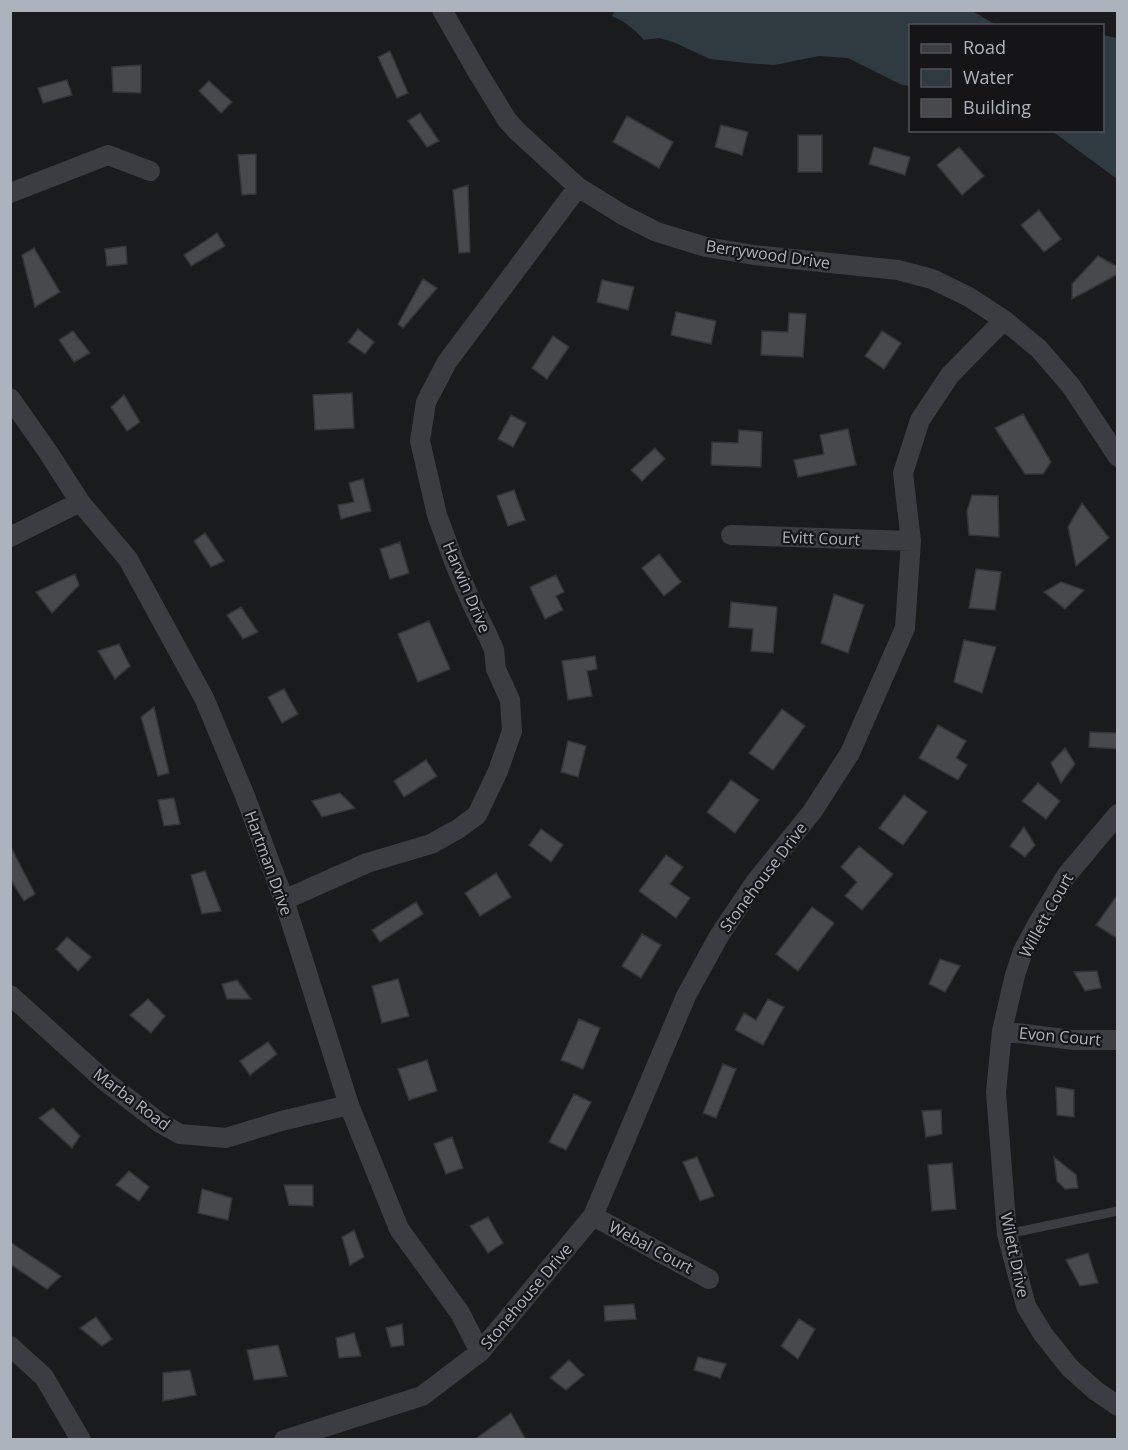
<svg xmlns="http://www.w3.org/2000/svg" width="1128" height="1450" font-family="'Open Sans',sans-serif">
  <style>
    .water { fill: #303b41 }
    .building { fill: #47494d; stroke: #343539; stroke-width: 1.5 }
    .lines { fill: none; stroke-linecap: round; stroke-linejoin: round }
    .service { stroke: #3b3d42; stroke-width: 9 }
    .minor { stroke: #3b3d42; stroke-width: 20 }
    .labels { text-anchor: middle; stroke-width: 4.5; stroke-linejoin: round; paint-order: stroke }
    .street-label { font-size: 16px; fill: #adb3bc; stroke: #151518 }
  </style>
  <rect width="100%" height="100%" fill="#1a1b1d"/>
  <!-- water -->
  <path class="water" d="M615,11L971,10L996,25L910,26V86L902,85L848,58L819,56L774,65L746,63L710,59L673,42L659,38L644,40C634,29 626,22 612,16Z
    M1103,35L1117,38V179L1052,131L1102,130Z"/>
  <!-- building -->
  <path class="building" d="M390,51L408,93L397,98L378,57Z
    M141,65V93L113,92L112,67Z
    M67,80L72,95L43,103L38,88Z
    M209,81L232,102L221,113L199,91Z
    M420,113L439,141L427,147L408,121Z
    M627,116L673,142L659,168L613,142Z
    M721,125L748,132L742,155L715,147Z
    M798,135H822V172H798Z
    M874,147L910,157L905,175L869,164Z
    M959,147L984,176L962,195L937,165Z
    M256,154V194L242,195L238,155Z
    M468,185L470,252L459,253L453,190Z
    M1039,210L1061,239L1044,252L1021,225Z
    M217,233L225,246L191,266L184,255Z
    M126,246L127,264L107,266L105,249Z
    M34,248L60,292L35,307L22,255Z
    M1098,256L1118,267V274L1072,299V284Z
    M423,279L437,288L403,328L398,324Z
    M602,280L634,287L628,310L597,302Z
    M676,312L716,321L711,344L671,335Z
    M789,313L806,314L803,357L761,355L762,331L788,332Z
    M358,329L374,342L365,354L348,342Z
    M73,331L90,353L74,362L59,340Z
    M882,331L901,343L884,369L865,356Z
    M553,336L569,347L547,379L532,368Z
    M352,393L354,428L315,430L313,395Z
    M124,395L140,422L127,431L111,407Z
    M1023,414L1051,462L1043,474H1025L995,428Z
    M511,415L526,423L513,447L498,439Z
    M848,429L856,465L798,477L794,460L824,454L820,435Z
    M739,430L762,432L761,467L711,465L712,442L738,443Z
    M655,448L665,459L642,481L631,470Z
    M363,479L371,511L341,519L338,505L354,502L349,483Z
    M514,490L525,520L508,526L497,496Z
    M972,495L998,496L999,537L969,535L967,511Z
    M1082,503L1109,538L1076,566L1068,527Z
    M205,533L224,561L211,567L194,541Z
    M400,542L409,573L390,579L380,549Z
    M659,554L681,582L664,596L642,568Z
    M976,569L1001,572L995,610L969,608Z
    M75,574L79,585L52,613L36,592Z
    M556,575L564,592L556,596L563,610L545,619L530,587Z
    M1061,582L1084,590L1065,609L1044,592Z
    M834,594L864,605L848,653L821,643Z
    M731,602L777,607L773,653L751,651L753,629L729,627Z
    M241,607L258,632L243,639L227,615Z
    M429,621L450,669L418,682L398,634Z
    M964,640L996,647L982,693L954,682Z
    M119,644L130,666L115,679L98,651Z
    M595,656L597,669L587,671L592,696L568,700L562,661Z
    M284,689L298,714L282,723L268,697Z
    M154,707L169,773L158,776L141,717Z
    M782,709L805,726L773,770L749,753Z
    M938,725L966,741L956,758L967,765L958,780L919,758Z
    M1090,732L1118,733V749L1089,747Z
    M568,741L586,746L578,777L561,772Z
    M1065,748L1075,764L1061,783L1051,763Z
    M426,760L437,776L404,797L394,781Z
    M731,780L759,800L735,833L707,812Z
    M1038,783L1060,801L1046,819L1022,801Z
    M340,793L355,808L322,817L312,801Z
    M904,795L927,812L903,845L879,828Z
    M174,798L180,824L164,826L158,800Z
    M1024,827L1035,845L1025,857L1010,846Z
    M541,829L563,845L551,862L529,845Z
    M10,845L35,894L24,901L10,879Z
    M859,846L893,874L862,910L845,896L857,882L841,867Z
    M666,855L683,867L670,884L690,898L676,918L639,891Z
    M205,871L221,911L202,914L191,875Z
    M496,873L511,897L480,916L465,893Z
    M1118,894V939L1096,925Z
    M416,902L423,914L380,942L372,930Z
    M812,907L834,923L798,971L776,954Z
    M642,934L661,945L641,978L622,966Z
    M67,937L91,957L78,971L56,949Z
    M940,959L960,966L945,992L929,984Z
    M1097,971L1101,988L1085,991L1074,972Z
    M398,979L409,1016L382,1023L372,986Z
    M237,980L251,999H227L222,984Z
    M148,999L165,1016L151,1033L130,1015Z
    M768,999L784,1007L763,1045L735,1030L744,1013L756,1020Z
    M579,1019L600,1028L583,1069L561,1060Z
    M268,1042L277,1054L250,1075L240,1061Z
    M427,1060L437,1091L409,1100L398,1069Z
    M723,1064L736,1069L716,1118L703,1113Z
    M1056,1087L1074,1090V1117L1057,1115Z
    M574,1094L591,1102L566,1150L549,1142Z
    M53,1108L80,1136L72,1148L39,1118Z
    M941,1110L942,1134L926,1137L922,1111Z
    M452,1137L463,1168L446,1174L434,1144Z
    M697,1157L714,1196L700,1201L683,1162Z
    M1054,1157L1076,1175L1078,1188L1065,1189L1057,1181Z
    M952,1163L956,1209L932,1211L928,1165Z
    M129,1171L149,1187L139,1201L116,1185Z
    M284,1185H313V1206L289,1205Z
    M202,1189L232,1198L228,1220L198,1213Z
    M488,1217L503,1243L488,1253L470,1226Z
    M354,1230L364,1257L350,1265L342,1237Z
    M10,1242L61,1276L47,1289L10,1264Z
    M1088,1253L1098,1283L1080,1286L1066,1260Z
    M634,1304L636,1319L605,1321L604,1306Z
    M96,1317L112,1339L102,1346L80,1328Z
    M799,1319L815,1329L798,1359L781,1346Z
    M402,1324L404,1345L391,1347L386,1328Z
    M354,1333L361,1356L339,1358L336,1338Z
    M278,1345L287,1376L254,1380L247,1350Z
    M698,1357L726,1364L720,1378L694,1370Z
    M569,1360L584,1375L566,1390L550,1378Z
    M190,1370L196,1395L163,1401V1373Z
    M511,1413L526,1440H474Z"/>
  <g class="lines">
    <!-- service -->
    <path class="service" d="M1007,1234L1118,1211"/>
    <!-- minor -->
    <path class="minor" d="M442,10L477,71L507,120L518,132L578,187L623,215L657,232L706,247L754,255L898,270L932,279L969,297L1004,320L1039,349L1071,386L1118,457
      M10,193L108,155L150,171
      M10,398L48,452L80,502L128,559L204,698L245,796L284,900L349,1105L399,1229L460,1313L480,1352
      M731,535L911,541
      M10,537L80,502
      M1118,814L1066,876L1038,923L1023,951L1015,975L1002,1031L996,1092L1007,1234L1026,1306L1043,1334L1070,1368L1096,1391L1118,1406
      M284,900L367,863L431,844L458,829L477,815L498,771L512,731L510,700L496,669L494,650L487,634L473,606L455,564L437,515L420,441L426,402L447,362L578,187
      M10,995L105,1081L160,1123L180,1134L226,1138L281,1121L349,1105
      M1002,1031L1073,1040H1118
      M593,1216L709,1279
      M10,1346L44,1377L81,1440
      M284,1440L422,1396L480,1352L593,1216L686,996L719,936L756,881L812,812L850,753L905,628L911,541L903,473L920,420L950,375L1004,320"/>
  </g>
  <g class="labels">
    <!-- street labels -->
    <g class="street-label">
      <text transform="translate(768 254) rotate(8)" y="6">Berrywood Drive</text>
      <text transform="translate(821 538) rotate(2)" y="6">Evitt Court</text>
      <text transform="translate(467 587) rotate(67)" y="6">Harwin Drive</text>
      <text transform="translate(269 863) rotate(70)" y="6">Hartman Drive</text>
      <text transform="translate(763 877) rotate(-53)" y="6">Stonehouse Drive</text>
      <text transform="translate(1046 915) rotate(-61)" y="6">Willett Court</text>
      <text transform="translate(1060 1036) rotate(5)" y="6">Evon Court</text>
      <text transform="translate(132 1099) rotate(37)" y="6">Marba Road</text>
      <text transform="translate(651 1247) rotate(28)" y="6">Webal Court</text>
      <text transform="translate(1015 1255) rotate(78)" y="6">Wilett Drive</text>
      <text transform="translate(526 1296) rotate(-50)" y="6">Stonehouse Drive</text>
    </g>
  </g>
  <!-- border -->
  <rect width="1128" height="1450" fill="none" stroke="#adb3bc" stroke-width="24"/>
  <!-- legend -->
  <rect x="909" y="24" width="195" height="108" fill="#151518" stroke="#52545a" stroke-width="1.5"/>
  <rect x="921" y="44" width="30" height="9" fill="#3b3d42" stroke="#52545a" stroke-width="1.5"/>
  <text x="963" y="54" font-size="18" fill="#adb3bc">Road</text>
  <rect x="921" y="69" width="30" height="18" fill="#303b41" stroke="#52545a" stroke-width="1.5"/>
  <text x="963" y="84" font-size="18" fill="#adb3bc">Water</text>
  <rect x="921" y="99" width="30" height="18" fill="#47494d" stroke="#52545a" stroke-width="1.5"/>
  <text x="963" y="114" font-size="18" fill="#adb3bc">Building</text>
</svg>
